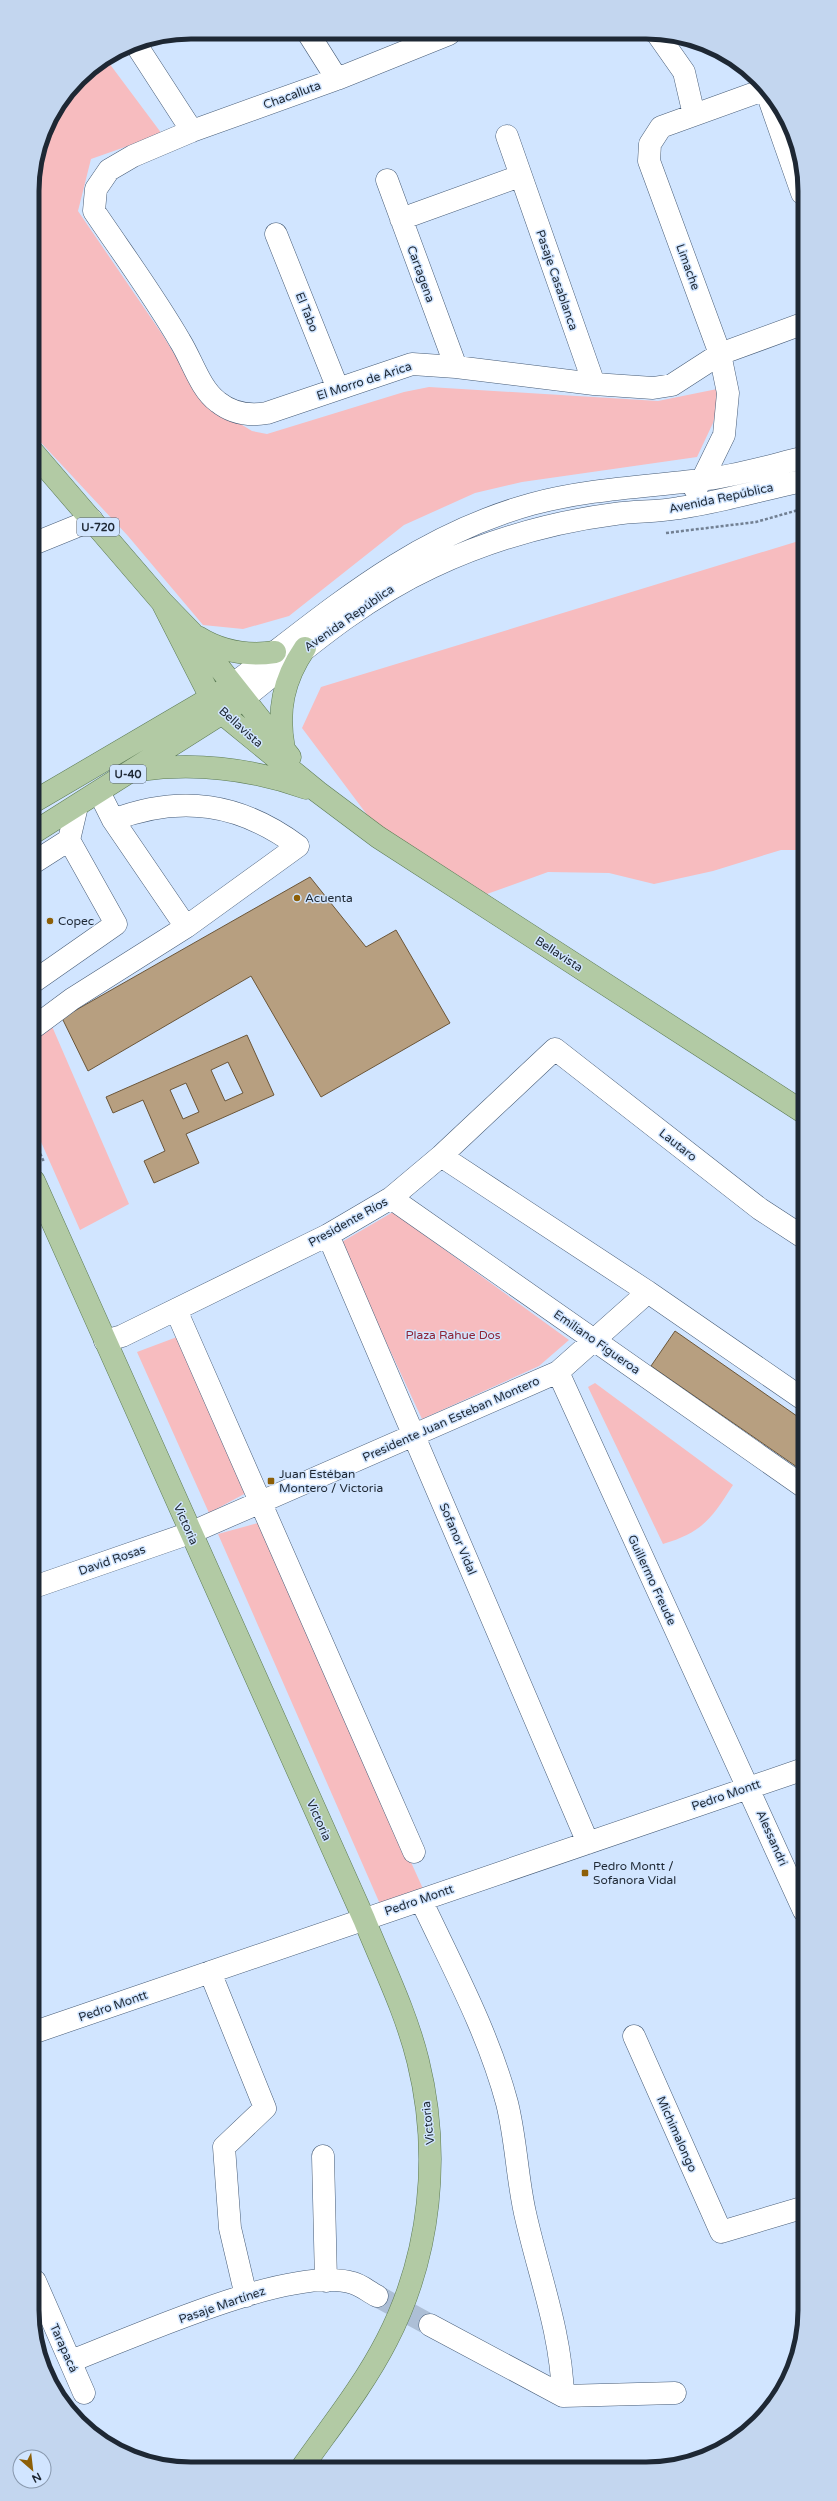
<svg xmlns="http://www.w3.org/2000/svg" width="837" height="2501" font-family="'Varela Round',sans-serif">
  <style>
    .green { fill: #f7bcbf }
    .building { fill: #b79f80; stroke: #6b5639; fill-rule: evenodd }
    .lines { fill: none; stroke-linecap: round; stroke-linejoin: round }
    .minor-tunnel { stroke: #adbfd6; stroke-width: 22; stroke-dasharray: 22 11; stroke-linecap: butt }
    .minor-casing { stroke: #475c77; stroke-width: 23 }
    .major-casing { stroke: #5c7b55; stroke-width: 23 }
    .path { stroke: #728093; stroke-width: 2.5; stroke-dasharray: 3 2; stroke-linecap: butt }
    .minor { stroke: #fff; stroke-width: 22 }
    .major { stroke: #b2caa4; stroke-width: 22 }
    .poi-dot { fill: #8d5f07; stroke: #d1e5ff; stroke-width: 1.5 }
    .labels { text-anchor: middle; stroke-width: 3; stroke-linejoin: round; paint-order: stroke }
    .shield { fill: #d1e5ff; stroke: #546171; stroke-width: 1 }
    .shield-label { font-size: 11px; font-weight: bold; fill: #1e2834 }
    .street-label { font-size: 12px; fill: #1e2834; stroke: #d1e5ff }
    .poi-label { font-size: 12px; fill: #1e2834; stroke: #d1e5ff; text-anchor: start }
    .park-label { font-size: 12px; fill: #8e2538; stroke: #d1e5ff }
    .rim { fill: none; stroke: #1e2834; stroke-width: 5 }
  </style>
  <rect width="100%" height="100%" fill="#d1e5ff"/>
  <!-- green -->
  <path class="green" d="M106,59L162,134L91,159L78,211L162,334L203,401L252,431L267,434L404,392L429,387L658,401L722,388L713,423L697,457L522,482L475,493L404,525L289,616L243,629L203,625L128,536L33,434L32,180L48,121L70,92L76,93L86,72Z
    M802,540L803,850H781L713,871L654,884L609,873L548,872L487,894L371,820L302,728L321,687Z
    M51,1024L129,1204L80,1230L34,1126L33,1039Z
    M393,1212L569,1340L539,1366L422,1419L340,1243Z
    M177,1337L246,1493L209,1513L137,1352Z
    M595,1383L733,1485C711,1519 703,1532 663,1544L588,1387Z
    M258,1523L424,1891L380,1904L218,1534Z"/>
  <!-- building -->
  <path class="building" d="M310,877L366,947L396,930L450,1023L321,1097L251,976L88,1071L62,1018Z
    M247,1035L274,1095L186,1134L199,1163L154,1183L144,1161L165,1151L143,1100L113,1113L106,1097ZM228,1062L243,1093L225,1101L211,1070ZM186,1083L199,1112L183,1119L170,1090Z
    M675,1331L804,1421V1457L797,1467L651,1366Z"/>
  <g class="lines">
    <!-- minor-tunnel -->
    <path class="minor-tunnel" d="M377,2296L430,2325"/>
    <!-- minor casing -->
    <g class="minor-casing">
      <path id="minor" d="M308,33L337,79
        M449,34L337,79L192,131L133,156L109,170L96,189L94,211C123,254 154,296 180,341C192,360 200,389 218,402C233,414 250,416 267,413L412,364L456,367L594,384L653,388L672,385L720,354L802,324
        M658,35L684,72L694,115
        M135,43L192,131
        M766,90L802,193
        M507,136L594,384
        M387,180L456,367
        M401,219L520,176
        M276,234L338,389
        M695,489L702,480L724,435L728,393L720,354L649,161L650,144L661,127L766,89
        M33,544L92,520
        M232,685C330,611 410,538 532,504C588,489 644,487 701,480C735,476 769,466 802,458
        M243,699C304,650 361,600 432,567C490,540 552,522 615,514C636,511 658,512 679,508C720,502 761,490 802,481
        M99,792L113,820L186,927
        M33,863L69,840L77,806
        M33,982L116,924L69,840
        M33,1028L72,999L186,927L298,846C240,803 181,794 113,820
        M441,1156L648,1292L803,1399
        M391,1198L804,1487
        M328,1235L588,1843
        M176,1310L414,1852
        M105,1341L122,1336L328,1235L391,1198L441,1156L555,1049L760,1209L803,1237
        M558,1372L804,1911
        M34,1587L190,1533L558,1372L648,1292
        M421,1900C452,1966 488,2032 507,2103C516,2139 517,2177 525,2213C539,2276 561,2331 563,2396
        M210,1972L265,2108L224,2147L230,2228L246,2296
        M35,2032L804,1769
        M634,2036L721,2232L805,2207
        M323,2156L326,2281
        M35,2281L84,2393
        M430,2325L563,2396L675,2393
        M71,2361C132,2338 292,2264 353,2283C361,2285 369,2292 377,2296"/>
    </g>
    <!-- major casing -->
    <g class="major-casing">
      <path id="major" d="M33,452L162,602L192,633L290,757
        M162,602L211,698L224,715L318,792L378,837L803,1112
        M198,637C222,652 247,656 275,652
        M284,749C277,711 283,680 305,648
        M139,770C196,762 252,769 306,788
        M33,802L224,690
        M33,833L235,705
        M34,1181L364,1919C383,1966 406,2012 418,2061C441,2154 431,2255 387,2340C364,2385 332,2425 303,2466"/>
    </g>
    <!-- path -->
    <path class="path" d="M666,533L756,522L802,509
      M34,1140L44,1162"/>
    <!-- minor -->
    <use href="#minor" class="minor"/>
    <!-- major -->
    <use href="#major" class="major"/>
  </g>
  <!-- markers -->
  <g class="poi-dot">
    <circle cx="297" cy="898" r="4"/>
    <circle cx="50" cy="921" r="4"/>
    <rect x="267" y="1477" width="8" height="8" rx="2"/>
    <rect x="581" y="1869" width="8" height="8" rx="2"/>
  </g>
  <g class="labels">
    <!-- shield labels -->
    <g class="shield">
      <rect x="77" y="518" width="42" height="18" rx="3"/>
      <rect x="110" y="765" width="36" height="18" rx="3"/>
    </g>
    <g class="shield-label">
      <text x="98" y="531">U-720</text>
      <text x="128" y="778">U-40</text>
    </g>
    <!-- street labels -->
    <g class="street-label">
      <text transform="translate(292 95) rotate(-20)" y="4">Chacalluta</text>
      <text transform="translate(688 267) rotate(70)" y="4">Limache</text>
      <text transform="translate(421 274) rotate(70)" y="4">Cartagena</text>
      <text transform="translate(557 280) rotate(71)" y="4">Pasaje Casablanca</text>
      <text transform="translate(307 312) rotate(68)" y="4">El Tabo</text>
      <text transform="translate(364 381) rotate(-18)" y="4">El Morro de Arica</text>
      <text transform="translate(721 498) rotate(-12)" y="4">Avenida República</text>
      <text transform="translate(349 618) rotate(-35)" y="4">Avenida República</text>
      <text transform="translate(241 727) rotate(42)" y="4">Bellavista</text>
      <text transform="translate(559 954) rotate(33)" y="4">Bellavista</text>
      <text transform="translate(678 1145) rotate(38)" y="4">Lautaro</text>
      <text transform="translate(348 1222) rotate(-29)" y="4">Presidente Ríos</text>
      <text transform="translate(597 1342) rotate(35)" y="4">Emiliano Figueroa</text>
      <text transform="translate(451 1419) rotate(-24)" y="4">Presidente Juan Esteban Montero</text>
      <text transform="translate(186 1524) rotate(66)" y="4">Victoria</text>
      <text transform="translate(458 1539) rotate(67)" y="4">Sofanor Vidal</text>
      <text transform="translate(112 1560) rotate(-19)" y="4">David Rosas</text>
      <text transform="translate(652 1580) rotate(65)" y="4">Guillermo Freude</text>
      <text transform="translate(726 1795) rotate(-19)" y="4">Pedro Montt</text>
      <text transform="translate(319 1820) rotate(66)" y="4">Victoria</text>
      <text transform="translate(772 1838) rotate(66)" y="4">Alessandri</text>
      <text transform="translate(419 1900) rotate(-19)" y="4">Pedro Montt</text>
      <text transform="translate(113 2006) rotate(-19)" y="4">Pedro Montt</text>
      <text transform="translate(428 2123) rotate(-96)" y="4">Victoria</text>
      <text transform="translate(677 2134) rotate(66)" y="4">Michimalongo</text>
      <text transform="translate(222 2305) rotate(-19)" y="4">Pasaje Martínez</text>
      <text transform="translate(64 2348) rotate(66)" y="4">Tarapacá</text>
    </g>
    <!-- poi labels -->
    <g class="poi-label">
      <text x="305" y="902">Acuenta</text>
      <text x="58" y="925">Copec</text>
      <text x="279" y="1478">Juan Estéban<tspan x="279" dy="14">Montero / Victoria</tspan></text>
      <text x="593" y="1870">Pedro Montt /<tspan x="593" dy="14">Sofanora Vidal</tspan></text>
    </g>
    <!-- park labels -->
    <g class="park-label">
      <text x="453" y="1339">Plaza Rahue Dos</text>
    </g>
  </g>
  <!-- crop -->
  <path d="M0 0H837V2501H0ZM191 39H646A152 152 0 0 1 798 191V2310A152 152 0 0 1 646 2462H191A152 152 0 0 1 39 2310V191A152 152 0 0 1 191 39Z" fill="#c3d6ef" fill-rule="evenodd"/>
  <path class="rim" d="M191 39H646A152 152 0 0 1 798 191V2310A152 152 0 0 1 646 2462H191A152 152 0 0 1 39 2310V191A152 152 0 0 1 191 39Z"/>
  <!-- north arrow -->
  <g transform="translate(32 2469) rotate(152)"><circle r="19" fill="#d1e5ff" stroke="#8999ae"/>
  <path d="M0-3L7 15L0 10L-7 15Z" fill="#8d5f07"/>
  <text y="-6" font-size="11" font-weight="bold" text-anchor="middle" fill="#1e2834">N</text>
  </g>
</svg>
